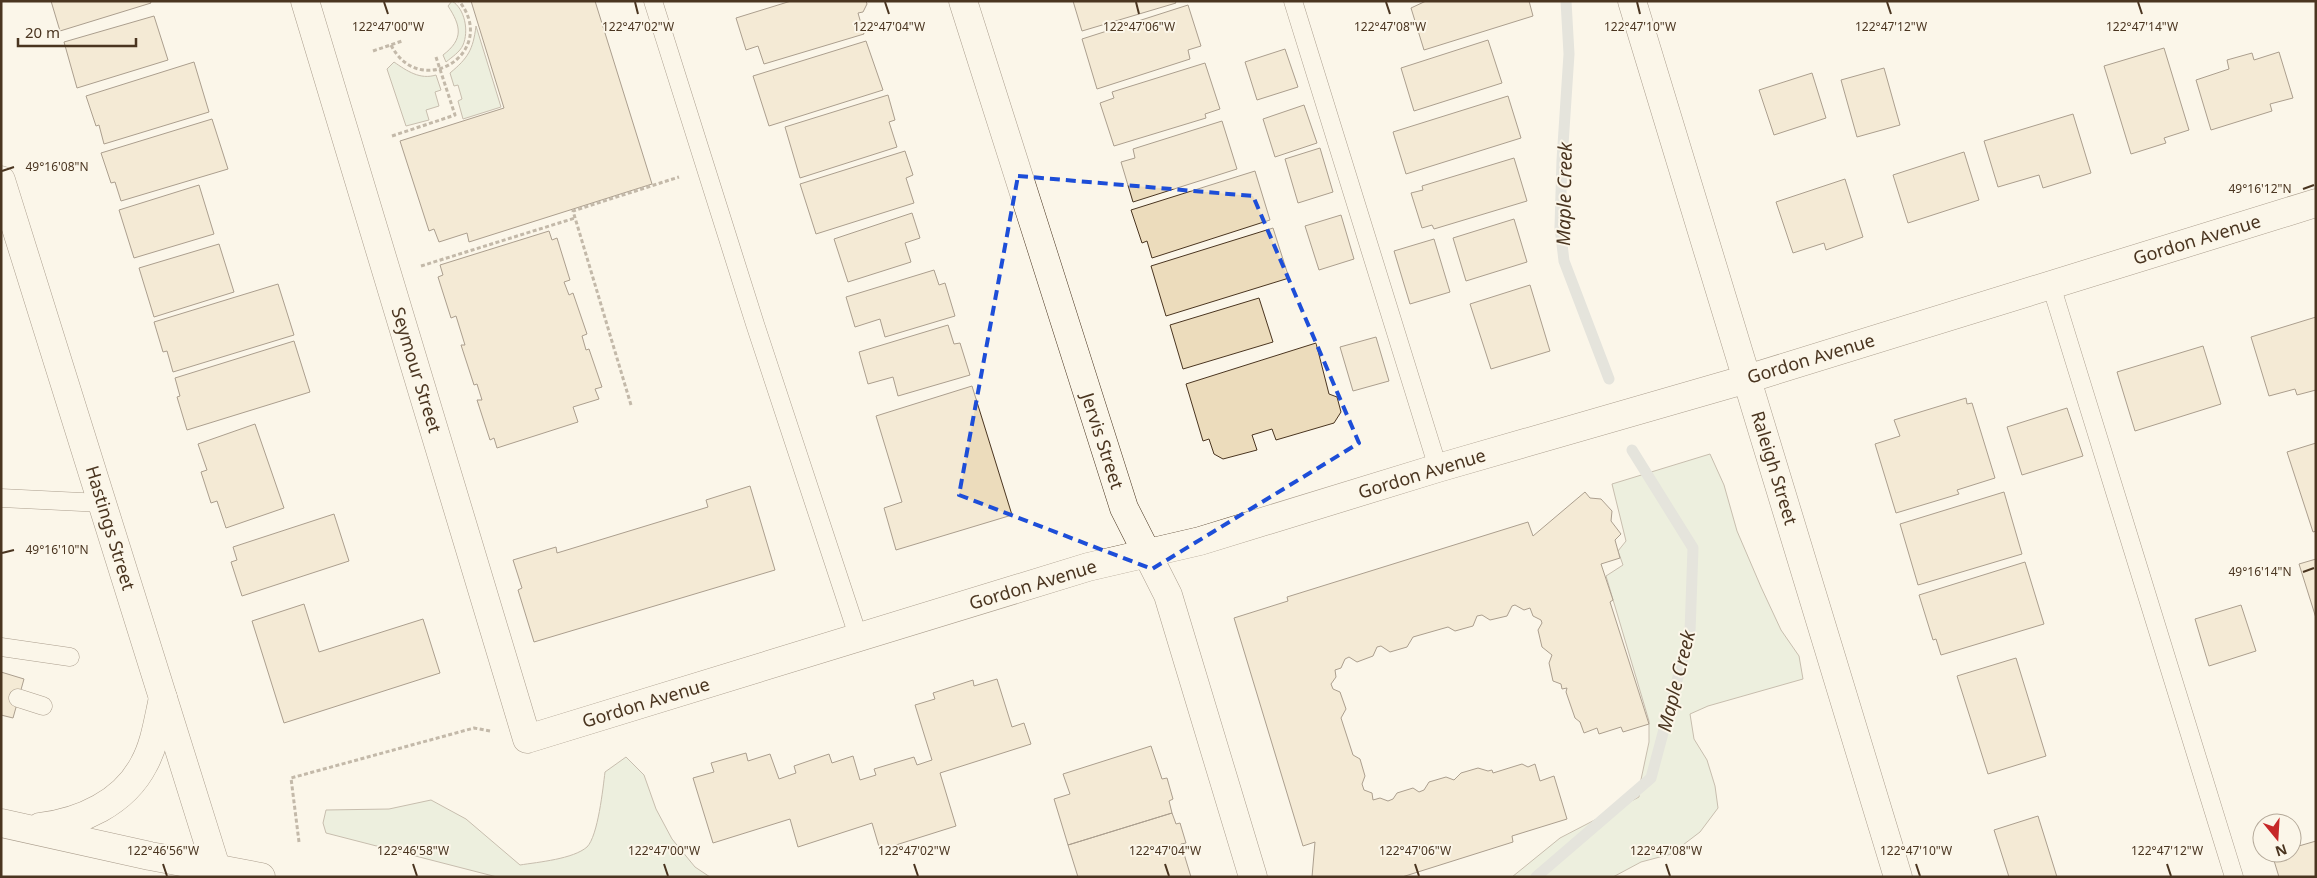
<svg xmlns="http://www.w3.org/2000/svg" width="2317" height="878" font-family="'Noto Sans',sans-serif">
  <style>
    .green { fill: #dce7d0; stroke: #887966 }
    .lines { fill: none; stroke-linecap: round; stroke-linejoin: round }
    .stream { stroke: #c9cecd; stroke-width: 11 }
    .building { fill: #ecdcbc; stroke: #4a3520 }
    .service-casing { stroke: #4a3520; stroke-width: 19 }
    .minor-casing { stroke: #4a3520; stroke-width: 29 }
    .tertiary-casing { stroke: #4a3520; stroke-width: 29 }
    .primary-casing { stroke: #4a3520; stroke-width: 29 }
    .path { stroke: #7f6f5c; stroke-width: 3; stroke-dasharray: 4 2.5; stroke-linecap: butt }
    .service { stroke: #fbf6e9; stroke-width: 18 }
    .minor { stroke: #fbf6e9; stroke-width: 28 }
    .tertiary { stroke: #fbf6e9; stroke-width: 28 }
    .primary { stroke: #fbf6e9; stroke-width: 28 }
    .marked { fill: none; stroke: #1d4ed8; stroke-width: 4; stroke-dasharray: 10 6; stroke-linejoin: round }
    .ticks { fill: none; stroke: #4a3520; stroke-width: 2 }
    .labels { text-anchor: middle; stroke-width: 4; stroke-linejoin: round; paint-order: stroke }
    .street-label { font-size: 18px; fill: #4a3520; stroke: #fbf6e9 }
    .water-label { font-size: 19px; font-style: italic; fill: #4a3520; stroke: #fbf6e9 }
    .ticks-label { font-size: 12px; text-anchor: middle; fill: #4a3520; stroke: #fbf6e9; stroke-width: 4; stroke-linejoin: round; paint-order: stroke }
  </style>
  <rect width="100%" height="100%" fill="#fbf6e9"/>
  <!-- green -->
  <path class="green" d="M452,1C465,9 469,31 463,45C460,52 452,57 446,62L443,55C464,39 461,26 448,6Z
    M476,26L501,107L463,119L458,101L462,99L458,85L454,86L450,73C468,58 473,50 476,26Z
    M394,62C407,71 420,80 436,75L441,90L435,92L439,106L426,110L429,120L406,126L387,69Z
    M1710,454L1724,485L1737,531L1761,587L1781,630L1799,656L1803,679L1708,706L1690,714L1694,739L1707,760L1715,786L1718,808L1700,832L1671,854L1641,862L1613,877H1512L1560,838L1639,797V789L1649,742V721L1606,576L1623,565L1618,551L1626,541L1612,484Z
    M626,757L644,775L656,809L672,839L695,867L710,877H497L326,833L323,823L326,810L389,809L431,800L466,819L520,865C539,862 573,859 587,847C598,836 603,788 605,772Z"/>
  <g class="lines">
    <!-- stream -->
    <path class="stream" d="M1566,1L1569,54L1562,160L1560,227L1564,261L1609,379
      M1536,877L1651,778L1690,632L1693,548L1632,450"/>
  </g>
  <!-- building -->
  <path class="building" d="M51,1H150L151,3L60,31Z
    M471,1H595L652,184L469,242L467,233L439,242L434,229L429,231L400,141L504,108Z
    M791,1H866L867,4L863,12L858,13L864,34L764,64L758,46L746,50L736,18Z
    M1073,1H1175L1176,3L1082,31Z
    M1426,1H1529L1533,16L1424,50L1411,8Z
    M1188,5L1201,46L1188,50L1190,59L1097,89L1082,39Z
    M154,16L168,60L77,88L64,42Z
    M1488,40L1502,83L1414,111L1401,68Z
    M866,41L883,90L769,126L753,76Z
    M2164,48L2189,130L2164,138L2166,143L2131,154L2104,66Z
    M1285,49L1298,87L1257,100L1245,62Z
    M2279,52L2293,98L2270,104L2272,111L2211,130L2196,80L2229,69L2227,60L2252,53L2254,60Z
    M194,62L209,112L104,144L99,125L96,126L86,96Z
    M1205,63L1220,109L1205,114L1206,118L1114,146L1100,103L1114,98L1112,92Z
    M1884,68L1900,125L1857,137L1841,80Z
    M1812,73L1826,118L1774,135L1759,90Z
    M888,95L895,120L889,122L897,147L800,178L785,127Z
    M1508,96L1521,138L1406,174L1393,132Z
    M1304,105L1317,143L1275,157L1263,119Z
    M2073,114L2091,173L2043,188L2039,175L1998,187L1984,141Z
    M212,119L228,169L121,201L115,182L111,183L101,153Z
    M1222,121L1237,169L1133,202L1121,162L1135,158L1133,149Z
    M1320,148L1333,192L1298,203L1285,159Z
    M905,151L913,175L906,178L914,203L816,234L800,184Z
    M1964,152L1979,200L1908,223L1893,175Z
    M1514,158L1527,201L1434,229L1432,225L1422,228L1411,193L1423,190L1422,186Z
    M1255,171L1270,220L1152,258L1147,241L1142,243L1131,210Z
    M1845,179L1863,237L1826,250L1824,243L1793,253L1776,202Z
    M199,185L214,234L134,258L119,210Z
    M912,213L920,238L905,243L911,262L848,282L834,239Z
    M1341,215L1354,259L1319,270L1305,226Z
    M1514,219L1527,262L1466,281L1453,238Z
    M1273,228L1289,278L1166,316L1151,266Z
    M549,231L552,240L557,238L570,280L564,282L569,295L573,293L587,334L582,336L586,350L589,349L602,387L595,389L599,399L573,407L578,422L497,448L494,438L490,440L477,400H482L477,384L474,385L461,345H465L456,316L451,318L438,277L443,275L440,265Z
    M1434,239L1450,292L1410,304L1394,251Z
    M219,244L234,292L154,317L139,268Z
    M934,270L939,285L945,283L955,316L885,337L880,319L855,327L846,297Z
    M278,284L294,335L173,372L167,351L163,352L154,322Z
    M1530,285L1550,351L1491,369L1470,304Z
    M1259,298L1273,342L1183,369L1170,325Z
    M2316,317V390L2297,395L2295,389L2269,396L2251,337Z
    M948,325L954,344L960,343L970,375L898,396L893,377L868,384L859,352Z
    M1376,337L1389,381L1353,391L1340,347Z
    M294,341L310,392L187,430L177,397L180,396L175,378Z
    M1316,343L1329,394L1337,397L1341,412L1334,423L1276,440L1272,429L1252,435L1257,450L1223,459L1214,454L1209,439L1203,441L1186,384Z
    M2203,346L2221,404L2135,431L2117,372Z
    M972,386L1012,515L896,550L884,508L902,502L876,416Z
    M1966,398L1967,404L1972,403L1995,478L1957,490L1959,494L1896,513L1875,444L1900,436L1894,420Z
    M2067,408L2083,456L2022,475L2007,427Z
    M255,424L284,508L226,528L217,501L211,503L201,472L207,470L198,444Z
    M2316,443V531L2313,532L2287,452Z
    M750,486L775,570L534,642L518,590L522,588L513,560L556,547L557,553L708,507L706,500Z
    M1585,492L1590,498L1601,499L1612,511L1611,521L1621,534L1615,540L1620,558L1601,564L1613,600L1610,602L1649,724L1623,732L1621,727L1599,734L1597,728L1584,733L1580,722L1575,718L1566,692L1567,688L1562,689L1561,684L1553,681L1549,663L1552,655L1542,647L1538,630L1542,623L1541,620L1533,616L1530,608L1524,610L1515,605L1512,606L1507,616L1490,620L1482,615L1477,616L1473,626L1455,631L1448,627L1413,637L1407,647L1390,652L1381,646L1377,647L1373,656L1357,662L1349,657L1345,659L1341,668L1335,670L1336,677L1331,684L1333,689L1340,692L1346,709L1341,718L1353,755L1360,759L1365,776L1362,784L1364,790L1372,793L1373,800L1380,798L1388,801L1393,799L1397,793L1413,788L1419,792L1424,790L1429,782L1446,777L1454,780L1461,773L1478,768L1488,771L1492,770L1493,773L1522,764L1528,767L1535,764L1540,781L1554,776L1567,819L1512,836L1513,842L1402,877H1312L1315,842L1303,846L1234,618L1288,601L1287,597L1528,522L1533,536Z
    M2004,492L2022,554L1918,585L1900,524Z
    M334,514L349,561L242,596L231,562L237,560L233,547Z
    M2316,559V618L2299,564Z
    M2025,562L2044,624L1941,655L1936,639L1933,640L1919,595Z
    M304,604L319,652L423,619L440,673L284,723L252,621Z
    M2241,605L2256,651L2209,666L2195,619Z
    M2016,658L2046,756L1988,774L1957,676Z
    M1,672L24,679L13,718L1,715Z
    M997,679L1012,727L1024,723L1031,744L940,773L956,826L880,850L872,823L798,847L790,819L713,843L693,778L714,772L711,763L746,753L748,761L770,754L779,779L796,773L794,766L829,754L832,763L853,756L860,780L876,775L874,769L914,757L917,765L932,760L915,705L935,699L933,693L973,680L974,686Z
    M1151,746L1162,779L1167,778L1173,799L1169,801L1172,813L1068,845L1054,799L1070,794L1063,774Z
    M1172,813L1176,824L1180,823L1186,843L1181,844L1191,877H1078L1068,845Z
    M2038,816L2057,877H2009L1994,830Z
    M2316,841V877H2279L2272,854L2292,853V848Z"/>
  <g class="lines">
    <!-- service casing -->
    <g class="service-casing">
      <path id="service" d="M653,1L755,324L859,639
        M1293,1L1438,468
        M2051,285L2234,877
        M1,498L102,503
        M1,647L70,657
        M18,698L43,706"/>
    </g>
    <!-- minor casing -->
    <g class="minor-casing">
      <path id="minor" d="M305,1L527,739L1088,567L1200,541L1438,468L1747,379L2316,203
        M963,1L1124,508L1168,595L1253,877
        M1632,1L1898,877"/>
    </g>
    <!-- tertiary casing -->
    <g class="tertiary-casing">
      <path id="tertiary" d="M1,180L219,877"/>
    </g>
    <!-- primary casing -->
    <g class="primary-casing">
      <path id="primary" d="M1,823L150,856L261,877
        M40,827C81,822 124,803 144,764C155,744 158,720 163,698"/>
    </g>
    <!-- path -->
    <path class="path" d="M440,2V1
      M391,45C420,102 500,52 459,1
      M373,51L402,41
      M392,136L455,115L436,57
      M421,266L575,218
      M631,405L573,211L679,177
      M299,842L291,778L474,728L490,731"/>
    <!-- service -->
    <use href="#service" class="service"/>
    <!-- minor -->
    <use href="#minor" class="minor"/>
    <!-- tertiary -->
    <use href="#tertiary" class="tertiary"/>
    <!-- primary -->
    <use href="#primary" class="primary"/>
  </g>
  <!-- marked area -->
  <path d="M0 0H2317V878H0ZM1018,176L1253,196L1359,443L1152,569L959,495Z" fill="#fbf6e9" fill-opacity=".55" fill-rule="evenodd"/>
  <path class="marked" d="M1018,176L1253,196L1359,443L1152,569L959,495Z"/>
  <!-- ticks -->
  <path class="ticks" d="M384,2L388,14M635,2L638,14M885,2L889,14M1136,2L1139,14M1386,2L1390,14M1637,2L1640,14M1887,2L1891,14M2138,2L2142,14M2,171L14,167M2303,189L2314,185M2,553L14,550M2303,572L2314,568M163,864L167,876M413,864L417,876M664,864L668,876M914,864L918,876M1165,864L1169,876M1415,864L1419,876M1666,864L1670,876M1916,864L1920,876M2167,864L2171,876"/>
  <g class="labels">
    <!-- street labels -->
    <g class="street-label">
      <text transform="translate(2197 240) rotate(-17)" y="6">Gordon Avenue</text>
      <text transform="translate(1811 359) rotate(-17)" y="6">Gordon Avenue</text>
      <text transform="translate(416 370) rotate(73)" y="6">Seymour Street</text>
      <text transform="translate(1102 441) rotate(72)" y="6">Jervis Street</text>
      <text transform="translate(1774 468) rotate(73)" y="6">Raleigh Street</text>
      <text transform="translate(1422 474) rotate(-17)" y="6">Gordon Avenue</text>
      <text transform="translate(110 528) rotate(73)" y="6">Hastings Street</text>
      <text transform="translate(1033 585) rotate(-17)" y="6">Gordon Avenue</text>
      <text transform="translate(646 703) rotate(-17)" y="6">Gordon Avenue</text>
    </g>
    <!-- water labels -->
    <g class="water-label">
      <text transform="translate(1564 194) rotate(-89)" y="7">Maple Creek</text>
      <text transform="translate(1676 681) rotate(-76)" y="7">Maple Creek</text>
    </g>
  </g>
  <g class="ticks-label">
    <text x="388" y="31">122°47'00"W</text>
    <text x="638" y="31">122°47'02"W</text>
    <text x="889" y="31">122°47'04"W</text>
    <text x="1139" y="31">122°47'06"W</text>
    <text x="1390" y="31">122°47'08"W</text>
    <text x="1640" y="31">122°47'10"W</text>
    <text x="1891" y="31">122°47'12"W</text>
    <text x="2142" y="31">122°47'14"W</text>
    <text x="57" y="171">49°16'08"N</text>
    <text x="2260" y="193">49°16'12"N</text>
    <text x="57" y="554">49°16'10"N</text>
    <text x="2260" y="576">49°16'14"N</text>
    <text x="1916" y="855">122°47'10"W</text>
    <text x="163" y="855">122°46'56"W</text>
    <text x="413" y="855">122°46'58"W</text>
    <text x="664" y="855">122°47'00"W</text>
    <text x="914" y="855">122°47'02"W</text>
    <text x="1165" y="855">122°47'04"W</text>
    <text x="1415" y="855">122°47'06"W</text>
    <text x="1666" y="855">122°47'08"W</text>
    <text x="2167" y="855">122°47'12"W</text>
  </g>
  <!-- border -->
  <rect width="2317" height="878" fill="none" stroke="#4a3520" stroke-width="5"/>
  <!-- north arrow -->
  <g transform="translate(2277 838) rotate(162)"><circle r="24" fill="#fbf6e9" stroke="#b4a999"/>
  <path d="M0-4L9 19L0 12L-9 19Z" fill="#c62828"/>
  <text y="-8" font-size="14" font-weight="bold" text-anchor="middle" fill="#4a3520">N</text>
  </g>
  <!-- scale -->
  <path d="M18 38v8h118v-8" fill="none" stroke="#4a3520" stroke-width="2.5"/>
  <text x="25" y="38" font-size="15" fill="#4a3520" stroke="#fbf6e9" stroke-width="4" paint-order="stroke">20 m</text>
</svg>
